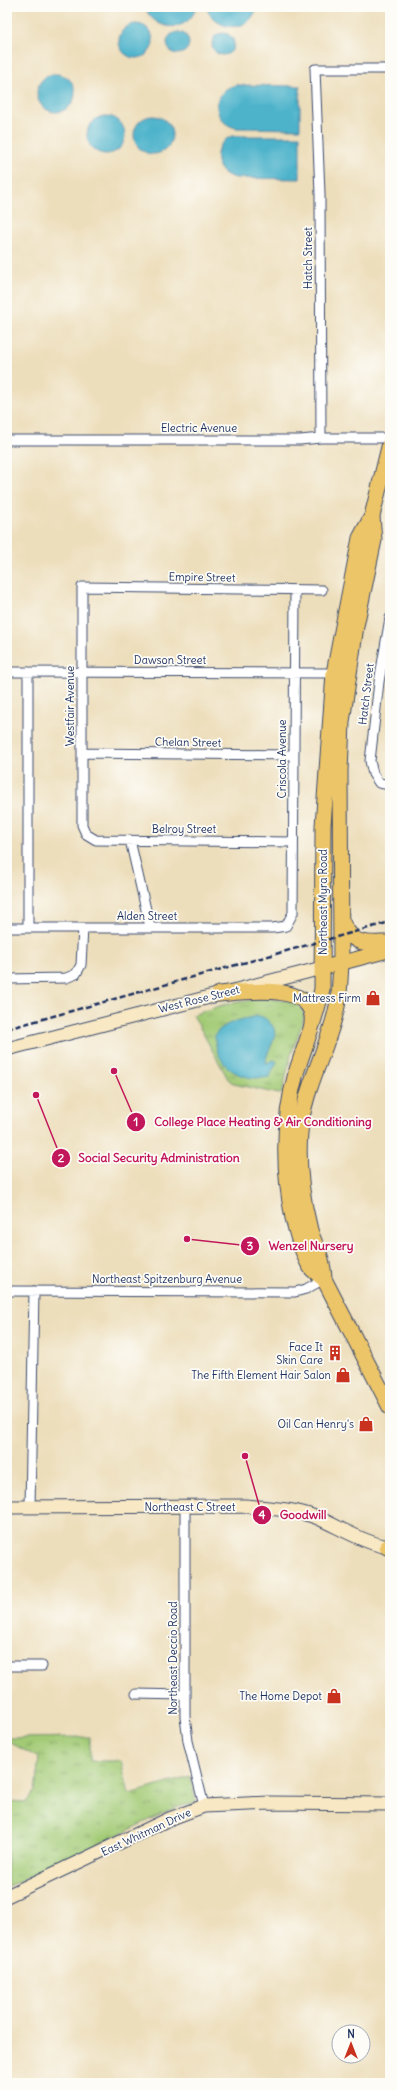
<svg xmlns="http://www.w3.org/2000/svg" width="397" height="2090" font-family="Delius,sans-serif">
  <style>
    .grass { fill: url(#grass-tufts); stroke: #5e7c6a }
    .water { fill: #4db3cb; stroke: #347194 }
    .lines { fill: none; stroke-linecap: round; stroke-linejoin: round }
    .minor-casing { stroke: #3a496c; stroke-width: 11 }
    .secondary-casing { stroke: #3a496c; stroke-width: 15 }
    .primary-casing { stroke: #3a496c; stroke-width: 16 }
    .trunk-casing { stroke: #3a496c; stroke-width: 17 }
    .minor { stroke: #fff; stroke-width: 9 }
    .secondary { stroke: #f8e8c3; stroke-width: 13 }
    .primary { stroke: #edc569; stroke-width: 14 }
    .trunk { stroke: #edc569; stroke-width: 15 }
    .rail { stroke: #1b2f5e; stroke-width: 2.5; stroke-dasharray: 6 3; stroke-linecap: butt }
    .labels { text-anchor: middle; stroke-width: 3.5; stroke-linejoin: round; paint-order: stroke }
    .street-label { font-size: 11px; fill: #1b2f5e; stroke: #fdfcf7 }
    .poi-label { font-size: 11px; fill: #1b2f5e; stroke: #fdfcf7; text-anchor: end }
    .leader { fill: none; stroke: #c2185b; stroke-width: 1.5 }
    .callout-dot { fill: #c2185b; stroke: #fdfcf7; stroke-width: 1.5 }
    .mark-label { font-size: 12px; text-anchor: middle; font-weight: bold; fill: #fff }
    .callout-label { font-size: 12px; text-anchor: middle; font-weight: bold; fill: #c2185b; stroke: #fdfcf7; stroke-width: 3.5; stroke-linejoin: round; paint-order: stroke }
  </style>
  <defs>
    <pattern id="grass-tufts" width="24" height="20" patternUnits="userSpaceOnUse"><rect width="24" height="20" fill="#a2ca75"/><path d="M3 7l-1-3M5 7V3M7 7l1-3M15 17l-1-3M17 17v-4M19 17l1-3" fill="none" stroke="#83a463"/></pattern>
  </defs>
  <rect width="100%" height="100%" fill="#fdfcf7"/>
  <filter id="ink" filterUnits="userSpaceOnUse"><feTurbulence type="fractalNoise" baseFrequency=".025" numOctaves="2"/><feDisplacementMap in="SourceGraphic" scale="8" xChannelSelector="R" yChannelSelector="G"/><feConvolveMatrix kernelMatrix="1 2 1 2 8 2 1 2 1" color-interpolation-filters="sRGB"/></filter>
  <filter id="wash" filterUnits="userSpaceOnUse"><feTurbulence type="fractalNoise" baseFrequency=".012" numOctaves="4" result="noise"/><feDisplacementMap in="SourceGraphic" scale="16" xChannelSelector="R" yChannelSelector="G"/><feGaussianBlur stdDeviation="0.9" result="paint"/><feColorMatrix in="noise" values="0 0 0 0 0 0 0 0 0 0 0 0 0 0 0 0 0 1.4 0 .05"/><feComposite in="paint" operator="in"/></filter>
  <g filter="url(#wash)">
    <rect width="100%" height="100%" fill="#eddebb"/>
    <!-- grass -->
    <path class="grass" d="M262,998L296,1002L305,1015L291,1055L282,1093L279,1094L234,1084L228,1079L193,1015L222,1005Z
      M90,1737V1761H121L129,1794L190,1777L196,1802L175,1808L7,1887V1801L26,1802L35,1791L39,1758L7,1741V1738Z"/>
    <!-- water -->
    <path class="water" d="M145,7H196C189,34 154,32 145,7Z
      M206,7H257C250,34 215,32 206,7Z
      M119 41a17 17 0 1 1 34 0a17 17 0 1 1-34 0Z
      M167 43a11 11 0 1 1 22 0a11 11 0 1 1-22 0Z
      M212 44a11 11 0 1 1 22 0a11 11 0 1 1-22 0Z
      M37 93a19 19 0 1 1 38 0a19 19 0 1 1-38 0Z
      M237,85L300,86V129L236,128C210,122 211,89 237,85Z
      M134 135a19 19 0 1 1 38 0a19 19 0 1 1-38 0Z
      M87 135a19 19 0 1 1 38 0a19 19 0 1 1-38 0Z
      M232,136H300V179L236,178C212,174 210,145 232,136Z
      M258,1016C265,1017 266,1019 271,1024C282,1036 265,1050 266,1063L274,1060L277,1062L269,1077C240,1082 215,1067 215,1035C223,1022 244,1019 258,1016Z"/>
  </g>
  <g filter="url(#ink)">
    <g class="lines">
      <!-- minor casing -->
      <g class="minor-casing">
        <path id="minor" d="M321,438L320,194L315,69H390
          M7,440H300L321,438H390
          M390,618L379,682L370,761L373,774L379,783L390,785
          M7,672L334,673
          M82,753L294,755
          M130,840L150,927
          M293,842L96,840L86,834L82,825V587L322,590
          M7,928H273L286,926L293,913L295,590
          M28,928V672
          M7,979L66,978L76,974L81,965L83,928
          M7,1291L295,1292L306,1289L324,1279
          M30,1507L34,1291
          M185,1507V1717L188,1741L204,1806
          M7,1666H42
          M136,1694L184,1695"/>
      </g>
      <!-- secondary casing -->
      <g class="secondary-casing">
        <path id="secondary" d="M7,1049L322,968
          M7,1507L245,1506C269,1508 295,1509 318,1518C339,1527 368,1545 390,1547
          M7,1896L169,1819L204,1806L269,1803L390,1804"/>
      </g>
      <!-- primary casing -->
      <g class="primary-casing">
        <path id="primary" d="M322,968L390,950"/>
      </g>
      <!-- trunk casing -->
      <g class="trunk-casing">
        <path id="trunk" d="M372,516L374,540L356,626L342,722L340,772L341,963C340,979 340,996 336,1011C326,1053 303,1091 300,1133C297,1166 302,1198 310,1230C316,1249 323,1256 324,1279L390,1407
          M341,920C354,947 363,943 390,943
          M219,994C244,992 317,981 312,1023
          M324,1279C320,1276 316,1273 312,1269C304,1260 296,1230 293,1218C283,1170 283,1120 296,1073C305,1045 316,1018 322,989L323,826L334,673L360,538L372,516L390,443
          M387,1547L390,1546"/>
      </g>
      <!-- minor -->
      <use href="#minor" class="minor"/>
      <!-- secondary -->
      <use href="#secondary" class="secondary"/>
      <!-- primary -->
      <use href="#primary" class="primary"/>
      <!-- trunk -->
      <use href="#trunk" class="trunk"/>
      <!-- rail -->
      <path class="rail" d="M7,1029L390,922"/>
    </g>
  </g>
  <!-- icons -->
  <defs>
    <g id="shop-bare" transform="scale(1.2)"><path d="M-5-2.5h2.3a2.7 3.5 0 0 1 5.4 0H5L5.5 6h-11ZM-1.5-2.5h3a1.5 2.3 0 0 0-3 0Z" fill="#c8321e" stroke="#fdfcf7" stroke-width="2.5" paint-order="stroke"/></g>
    <g id="building-bare" transform="scale(1.2)"><path d="M-4-6H4V6H1V3H-1V6H-4ZM-2.5-4.3h1.7v1.8h-1.7ZM.8-4.3h1.7v1.8H.8ZM-2.5-1h1.7V.8h-1.7ZM.8-1h1.7V.8H.8Z" fill="#c8321e" stroke="#fdfcf7" stroke-width="2.5" paint-order="stroke"/></g>
  </defs>
  <g fill-rule="evenodd">
    <use href="#shop-bare" x="373" y="998"/>
    <use href="#building-bare" x="335" y="1353"/>
    <use href="#shop-bare" x="343" y="1375"/>
    <use href="#shop-bare" x="366" y="1424"/>
    <use href="#shop-bare" x="334" y="1696"/>
  </g>
  <g class="labels">
    <!-- street labels -->
    <g class="street-label">
      <text transform="translate(308 258) rotate(-90)" y="4">Hatch Street</text>
      <text x="199" y="432">Electric Avenue</text>
      <text transform="translate(202 577) rotate(1)" y="4">Empire Street</text>
      <text x="170" y="664">Dawson Street</text>
      <text transform="translate(366 694) rotate(-83)" y="4">Hatch Street</text>
      <text transform="translate(70 706) rotate(-90)" y="4">Westfair Avenue</text>
      <text transform="translate(188 742) rotate(1)" y="4">Chelan Street</text>
      <text transform="translate(282 759) rotate(-90)" y="4">Criscola Avenue</text>
      <text x="184" y="833">Belroy Street</text>
      <text transform="translate(323 902) rotate(-90)" y="4">Northeast Myra Road</text>
      <text x="147" y="920">Alden Street</text>
      <text transform="translate(199 999) rotate(-14)" y="4">West Rose Street</text>
      <text x="167" y="1283">Northeast Spitzenburg Avenue</text>
      <text x="190" y="1511">Northeast C Street</text>
      <text transform="translate(173 1658) rotate(-90)" y="4">Northeast Deccio Road</text>
      <text transform="translate(146 1832) rotate(-25)" y="4">East Whitman Drive</text>
    </g>
    <!-- poi labels -->
    <g class="poi-label">
      <text x="361" y="1002">Mattress Firm</text>
      <text x="323" y="1351">Face It<tspan x="323" dy="13">Skin Care</tspan></text>
      <text x="331" y="1379">The Fifth Element Hair Salon</text>
      <text x="354" y="1428">Oil Can Henry's</text>
      <text x="322" y="1700">The Home Depot</text>
    </g>
  </g>
  <!-- callouts -->
  <path class="leader" d="M114 1071L136 1122M36 1095L61 1158M187 1239L250 1246M245 1456L262 1515"/>
  <g class="callout-dot">
    <circle cx="114" cy="1071" r="4"/>
    <circle cx="36" cy="1095" r="4"/>
    <circle cx="187" cy="1239" r="4"/>
    <circle cx="245" cy="1456" r="4"/>
    <circle cx="136" cy="1122" r="10"/>
    <circle cx="61" cy="1158" r="10"/>
    <circle cx="250" cy="1246" r="10"/>
    <circle cx="262" cy="1515" r="10"/>
  </g>
  <g class="mark-label">
    <text x="136" y="1126">1</text>
    <text x="61" y="1162">2</text>
    <text x="250" y="1250">3</text>
    <text x="262" y="1519">4</text>
  </g>
  <g class="callout-label">
    <text x="263" y="1126">College Place Heating &amp; Air Conditioning</text>
    <text x="159" y="1162">Social Security Administration</text>
    <text x="311" y="1250">Wenzel Nursery</text>
    <text x="303" y="1519">Goodwill</text>
  </g>
  <!-- margin -->
  <rect width="397" height="2090" fill="none" stroke="#fdfcf7" stroke-width="24"/>
  <!-- north arrow -->
  <g transform="translate(351 2044)"><circle r="19" fill="#fdfcf7" stroke="#a3aaba"/>
  <path d="M0-3L7 15L0 10L-7 15Z" fill="#c8321e"/>
  <text y="-6" font-size="11" font-weight="bold" text-anchor="middle" fill="#1b2f5e">N</text>
  </g>
</svg>
